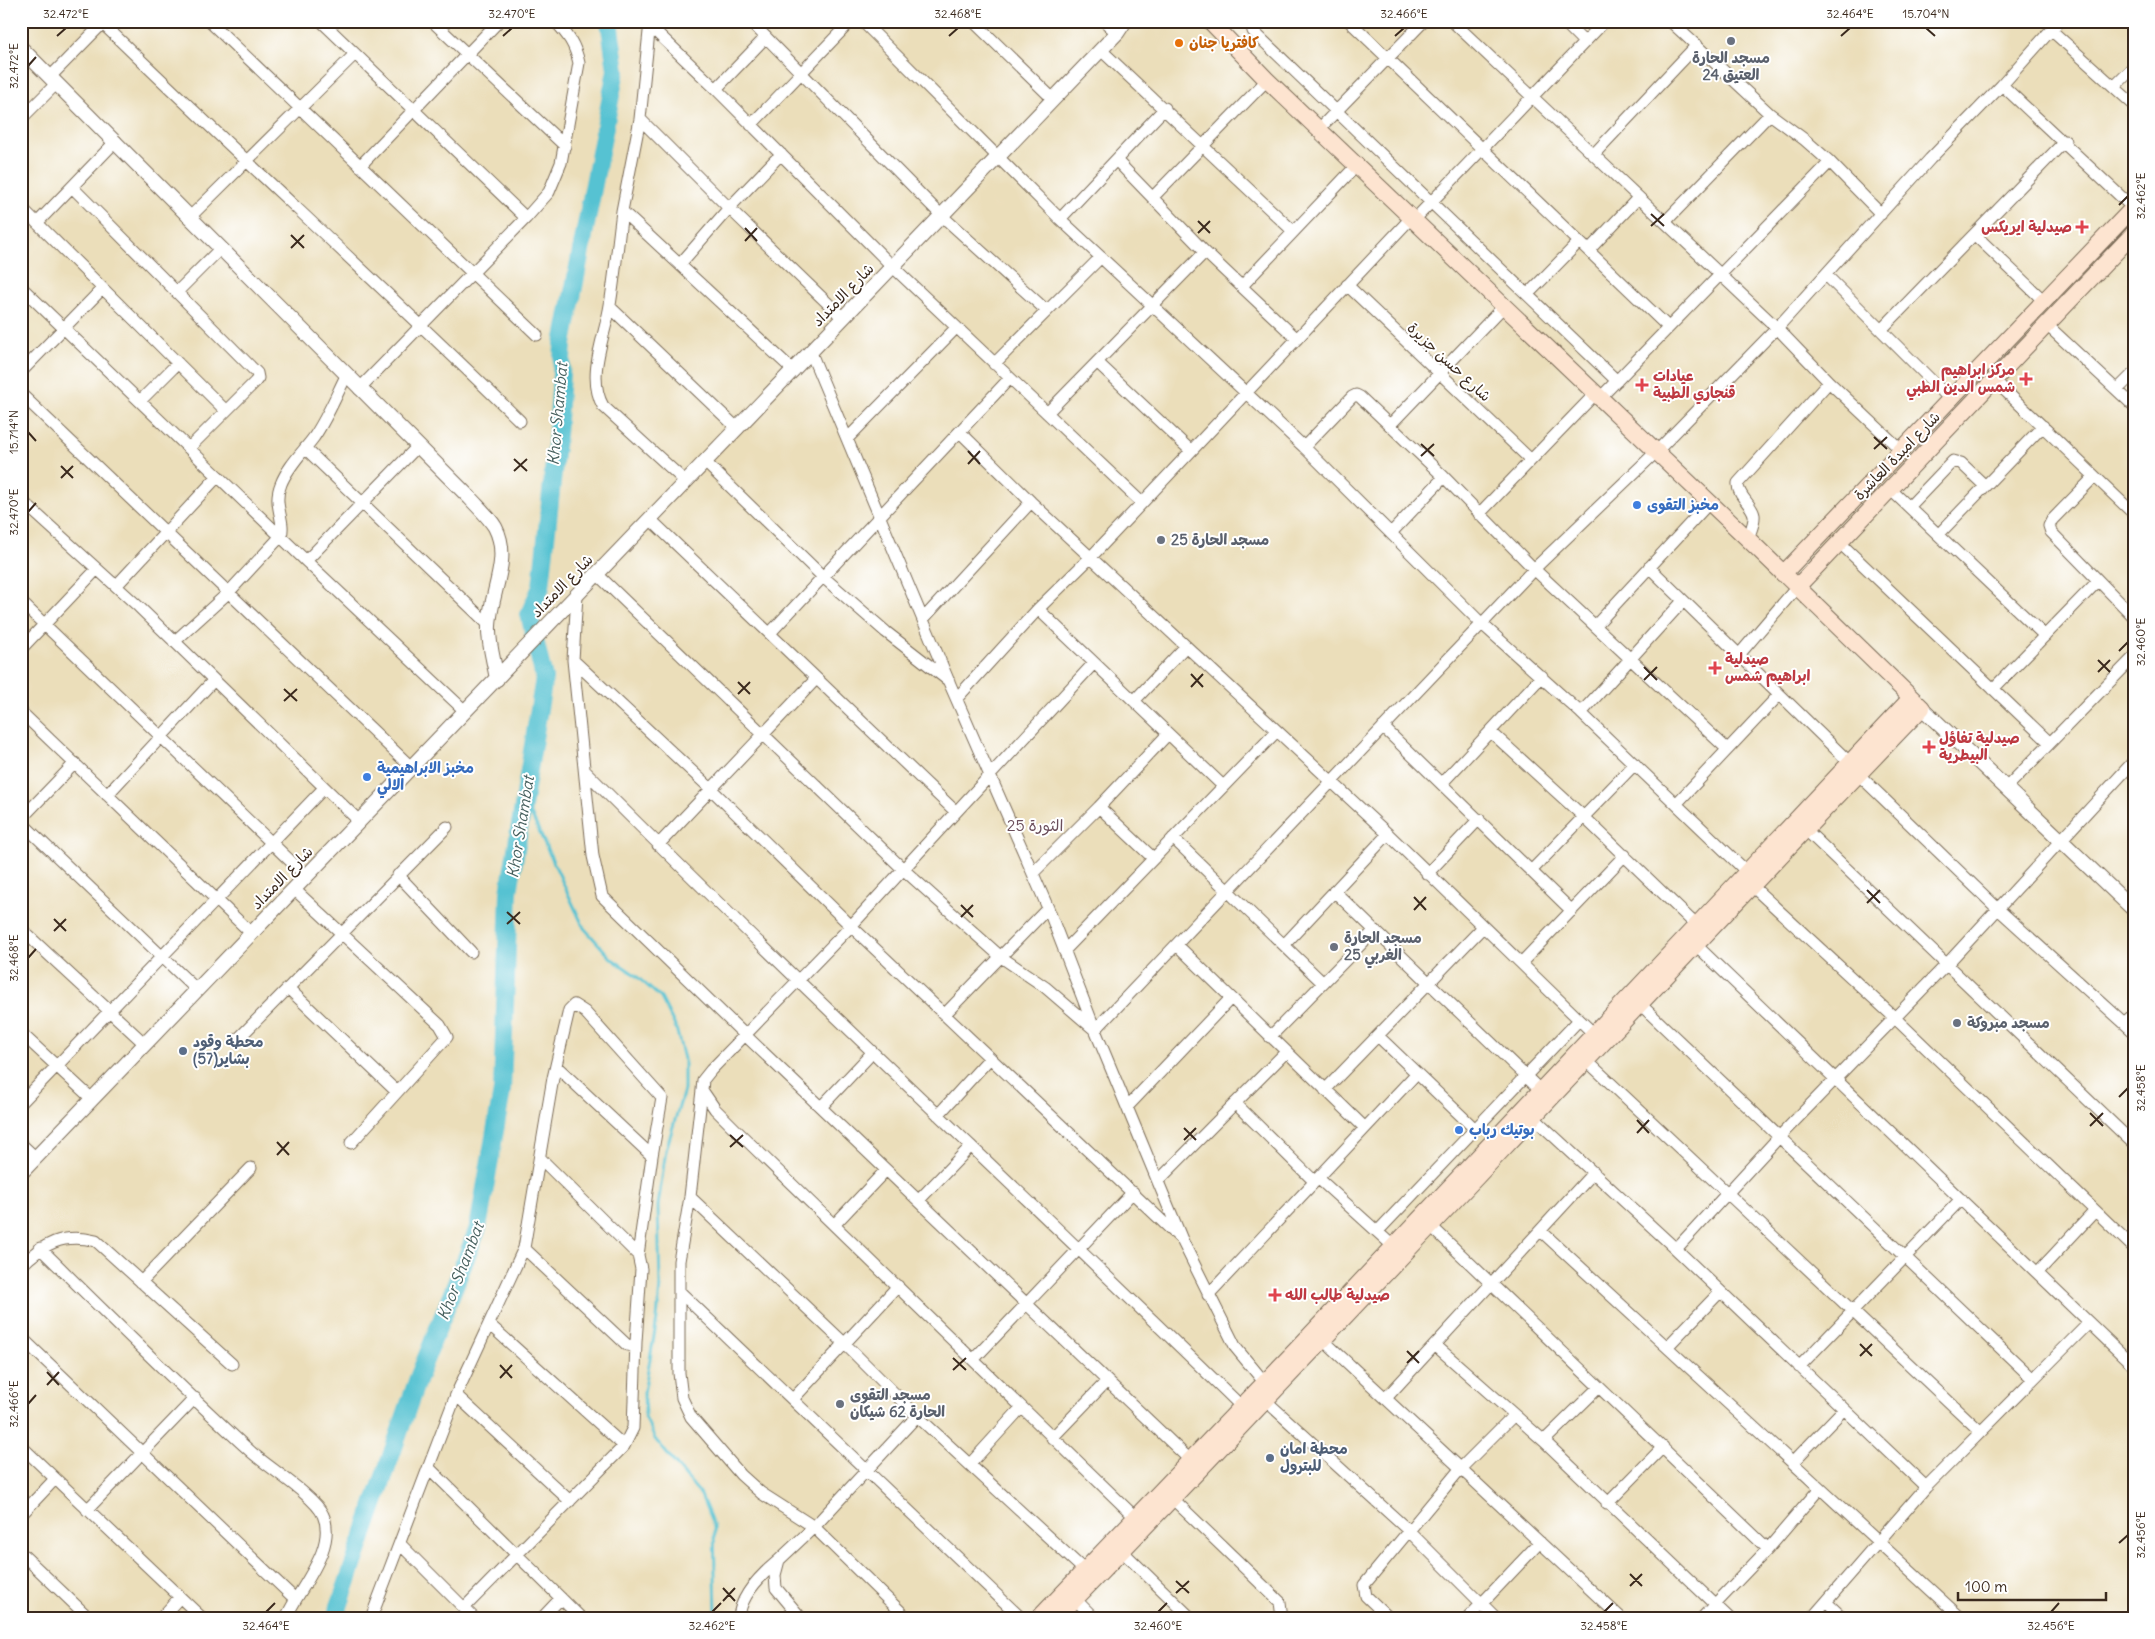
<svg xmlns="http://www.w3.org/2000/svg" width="2155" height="1639" font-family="Delius,'Playpen Sans Arabic',sans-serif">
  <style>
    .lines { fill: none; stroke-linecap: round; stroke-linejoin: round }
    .stream { stroke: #57c2d2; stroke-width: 3 }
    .river { stroke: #57c2d2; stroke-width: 18 }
    .minor-casing { stroke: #796955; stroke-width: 13 }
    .tertiary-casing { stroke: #796955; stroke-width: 16 }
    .secondary-casing { stroke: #796955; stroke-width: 18 }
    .minor { stroke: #fff; stroke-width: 11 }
    .tertiary { stroke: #fff; stroke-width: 14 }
    .secondary { stroke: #fde4d0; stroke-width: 16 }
    .ticks { fill: none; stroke: #3b2a1e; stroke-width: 2 }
    .worship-dot { fill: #6b7280; stroke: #fff; stroke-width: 2 }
    .food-dot { fill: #e8710a; stroke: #fff; stroke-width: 2 }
    .health-dot { fill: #e0444e; stroke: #fff; stroke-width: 2 }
    .shop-dot { fill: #3f7fe0; stroke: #fff; stroke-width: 2 }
    .service-dot { fill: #5c6f8a; stroke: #fff; stroke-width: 2 }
    .labels { text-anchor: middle; stroke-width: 4; stroke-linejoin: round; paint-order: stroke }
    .food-label { font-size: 15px; font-weight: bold; fill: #c56008; stroke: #fff; text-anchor: start }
    .worship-label { font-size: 15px; font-weight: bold; fill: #5b616d; stroke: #fff; text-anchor: start }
    .health-label { font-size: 15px; font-weight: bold; fill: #be3a42; stroke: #fff; text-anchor: start }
    .street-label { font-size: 15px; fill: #3b2a1e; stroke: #fff }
    .shop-label { font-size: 15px; font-weight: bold; fill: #366cbe; stroke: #fff; text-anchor: start }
    .service-label { font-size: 15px; font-weight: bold; fill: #4e5e75; stroke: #fff; text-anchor: start }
    .water-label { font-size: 16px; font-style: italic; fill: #455f5d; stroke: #fff }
    .neighbourhood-label { font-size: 16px; fill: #6b4e5b; stroke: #fff }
    .neatline { fill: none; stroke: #3b2a1e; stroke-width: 2 }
    .ticks-label { font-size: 12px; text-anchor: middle; fill: #3b2a1e }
  </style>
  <rect width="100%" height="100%" fill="#fff"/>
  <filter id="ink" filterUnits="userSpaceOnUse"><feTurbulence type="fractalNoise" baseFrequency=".02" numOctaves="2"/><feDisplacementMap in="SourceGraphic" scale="10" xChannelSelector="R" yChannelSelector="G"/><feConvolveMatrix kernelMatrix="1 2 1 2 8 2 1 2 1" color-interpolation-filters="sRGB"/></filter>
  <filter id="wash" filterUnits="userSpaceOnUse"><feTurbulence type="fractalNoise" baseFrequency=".0096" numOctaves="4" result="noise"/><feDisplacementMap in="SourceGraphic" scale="20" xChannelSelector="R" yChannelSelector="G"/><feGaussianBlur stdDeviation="1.12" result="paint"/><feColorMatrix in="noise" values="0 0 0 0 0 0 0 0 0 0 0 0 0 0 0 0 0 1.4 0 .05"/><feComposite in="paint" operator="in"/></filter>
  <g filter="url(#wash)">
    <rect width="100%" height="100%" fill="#ebdeba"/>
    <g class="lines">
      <!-- stream -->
      <path class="stream" d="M524,799L584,928L612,959L634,974L661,998L676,1028L684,1059V1090L666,1150L658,1206L660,1286L657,1319L644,1393L645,1417L655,1439L701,1495L714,1527L716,1618"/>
      <!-- river -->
      <path class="river" d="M335,1618L418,1378L478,1228L502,1091L509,892L544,678L529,614L541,587L557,435L563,344L616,70L609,21"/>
    </g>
  </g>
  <g filter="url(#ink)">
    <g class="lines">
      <!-- minor casing -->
      <g class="minor-casing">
        <path id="minor" d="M100,21C239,156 382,286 520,421
          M209,21L537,335
          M321,21L526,218L549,192L561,163L579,63C575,44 568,35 555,21
          M432,21L565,146
          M750,21L941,215L1047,311
          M862,21L1060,219L1304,447L1482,624L1581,713L1746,871
          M973,21L1053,99
          M1104,21L1117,33
          M1256,21L1252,27L1253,31L1617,381
          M1349,21L1668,327
          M1452,21L1777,328L1829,382L1902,451
          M1563,21L1584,42
          M1670,21L1770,114L1805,140L1830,162L1881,214
          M650,22L640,119L622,211L794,371
          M650,26L716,89L893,267L1142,503
          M2051,30L2134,105
          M1101,50L1293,231
          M50,77L105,21
          M2002,85L2059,21
          M2114,87L2134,67
          M716,89L766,37
          M21,119L57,83
          M640,119L729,208L843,318
          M751,125L851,21
          M1319,129L1424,21
          M1594,154L1697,45
          M1116,160L1205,252L1297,339
          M360,166L499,21
          M72,187L257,373L258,378L255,382L226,411
          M1153,197L1267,80
          M21,207L226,411L189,448
          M622,211C618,242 615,274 610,305C605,337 586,376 603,406L686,482
          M190,217L355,54
          M1060,219L1165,108
          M1414,220L1605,21
          M1665,222L1770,114
          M37,223L116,141
          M1975,235L2044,301
          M1589,250L1638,198
          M681,263L729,208L781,154
          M1826,275L1951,400
          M1347,285L1531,460
          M1242,286L1357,165
          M21,287L306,561L465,711
          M177,292L221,248
          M1528,294L1579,242
          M610,307L738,429
          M2046,324L2134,406
          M1881,330L2065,141
          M811,353L949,682L1048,908L1095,1030L1183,1242L1236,1348L1265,1383
          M1097,362L1190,450
          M994,364L1101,257
          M21,372L102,289
          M1993,379L2134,514
          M359,389L526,218
          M2117,390L2134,373
          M21,394L411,767
          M1600,398L1830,162
          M140,401L178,363
          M1047,413L1205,252
          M1390,425L1504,306
          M960,432L1031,502L1388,834L1594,1034
          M848,438L956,328
          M1304,447L1352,397L1356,395L1360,397L1444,477L1534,569L1727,749
          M305,448L489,625
          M705,462L822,576L886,632L949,681
          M2094,477L2052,520L2049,526L2051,532L2134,617
          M1890,489L2045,636
          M21,500L139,607L359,821
          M1909,507L1953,461L1961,463L1985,486
          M1479,514L1595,394
          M650,519L956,812L1094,663
          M1391,533L1444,477
          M1939,534L2043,426
          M1748,539C1750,532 1755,523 1754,515C1752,504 1737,496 1738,483L1829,382
          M1839,542L2050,743
          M306,561L418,446
          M1649,567L1850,763
          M597,574L904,870L1001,957L1045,987L1095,1030L1534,569L1656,452L1777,328L1930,159L2002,85L2133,208
          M116,586L218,476
          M577,595L573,660L593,856L602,896L745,1035L1190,1460
          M21,602L306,876
          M1038,609L1223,786
          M924,618L1031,502
          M1596,625L1709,503
          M770,633L1010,378
          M174,642L228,593L281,536C286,520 272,505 281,484C288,466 303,452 314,437C327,418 336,396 346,376
          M21,649L97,569
          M1738,656L1797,587
          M573,660L711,789L851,926L1180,1238
          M1993,689L2098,581
          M957,698L1038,609L1091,557L1412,217
          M1134,701L1186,646
          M21,712L251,933
          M1581,713L1683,601
          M1383,727L1572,911
          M1491,732L1584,817L1696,925
          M585,771C800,987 1024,1194 1242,1407
          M1858,774L1998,909L2134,1032
          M1443,782L1542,676
          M2006,788L2134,657
          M107,795L213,681
          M1677,803L1779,695
          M1099,807L1168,734
          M956,812L851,926L711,1070L703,1080L702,1090L715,1109L738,1132L1135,1517
          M21,819L75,763
          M21,822L197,990
          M1805,829L2134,1144
          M1173,838L1323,983
          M658,845L816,679
          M1532,870L1635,764
          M1033,873L1099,807L1153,858
          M1427,874L1479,819
          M398,875L471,952
          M1751,885L1895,1018L2134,1248
          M294,889L440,1025L447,1037L351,1143
          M1334,891L1541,1091
          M21,929L145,1044
          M1695,944L2134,1366
          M1177,945L1365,1128
          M1284,945L1388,834
          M1064,951L1277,731
          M1521,963L1625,855
          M288,988L397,1092
          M1639,1003L2033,1379
          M945,1014L1048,908
          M2124,1023L2134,1014
          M21,1033L92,1099
          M1378,1036L1475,1129
          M1270,1037L1375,930
          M236,1041L447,827
          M1586,1060L1981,1432
          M556,1066L652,1156L638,1255
          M702,1090L690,1197L679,1261V1373L682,1398L691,1417L741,1475L761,1493L814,1527L907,1618
          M1325,1090L1483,927
          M21,1103L324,788
          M1235,1103L1315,1182
          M821,1107L872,1053
          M1127,1107L1231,998
          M938,1115L990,1058
          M1533,1117L1676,1249L1780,1136L1947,964L2134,761
          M21,1144L36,1158
          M1318,1178L1394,1247
          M1158,1181L1286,1052
          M690,1197L844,1343L917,1416L1084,1570
          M919,1200L971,1146
          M835,1224L886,1170
          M1431,1226L1768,1549
          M1378,1231L1579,1020
          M1541,1231L1961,1618
          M40,1248C109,1316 178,1385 249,1450C266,1466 315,1496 323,1515C338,1548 298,1589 286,1618
          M524,1248L627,1345L632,1346L636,1342L641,1269L638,1255L540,1158
          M1676,1249L1926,1487
          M21,1266C44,1243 63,1233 96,1241L232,1364
          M2038,1272L2094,1212
          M141,1282L251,1168
          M680,1292L1021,1618
          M1208,1295L1416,1074
          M490,1325L624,1446
          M21,1337L294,1598
          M1323,1340L1621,1618
          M1435,1345L1544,1441L1729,1618
          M1667,1347L1720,1292
          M973,1360L1133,1192
          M1799,1367L1961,1199
          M456,1395L570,1501
          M1386,1398L1594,1172
          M793,1399L898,1286
          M1265,1400L1408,1530L1496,1618
          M1052,1438L1107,1381
          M1544,1441L1599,1387
          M21,1446L202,1618
          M1793,1462L1844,1409
          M971,1463L1021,1408
          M429,1468L581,1618
          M1172,1498L1280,1602L1282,1618
          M1607,1504L1663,1447
          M87,1510L195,1398
          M21,1515L55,1479
          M400,1544L474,1618
          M1121,1550L1191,1618
          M21,1553L89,1618
          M1075,1599L1094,1618
          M1827,1603L1843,1618
          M464,1608L624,1446L633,1428L636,1342
          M161,1618L180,1597
          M371,1618L456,1395L524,1248L553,1078L569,1010L574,1005L585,1012L662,1098L652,1156
          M542,1618L561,1598
          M739,1618C740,1595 762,1574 779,1560
          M801,1618L776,1588L775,1575L779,1560L814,1527L917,1416
          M1389,1618L1366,1596L1364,1585L1461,1468L1514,1415
          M1468,1618L1540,1542
          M1702,1618L1768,1549L1820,1488
          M1812,1618L1926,1487L2089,1323"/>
      </g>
      <!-- tertiary casing -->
      <g class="tertiary-casing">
        <path id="tertiary" d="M21,48L470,498C478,507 489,517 495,527C512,559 490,593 489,626C488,643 494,661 497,679
          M1922,708L2134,910
          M21,1173L1117,33L1125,21"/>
      </g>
      <!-- secondary casing -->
      <g class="secondary-casing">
        <path id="secondary" d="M1783,574L2134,207
          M1797,587L2134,233
          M1039,1618L1296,1350L1911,698
          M1057,1618C1348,1318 1631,1009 1922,708L1748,539L1267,80L1210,21"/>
      </g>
      <!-- minor -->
      <use href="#minor" class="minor"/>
      <!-- tertiary -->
      <use href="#tertiary" class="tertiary"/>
      <!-- secondary -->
      <use href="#secondary" class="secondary"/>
    </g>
  </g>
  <!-- ticks -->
  <path class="ticks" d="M1926,28L1935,36M57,36L66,28M503,36L512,28M949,36L958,28M1395,36L1404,28M1841,36L1850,28M28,66L36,57M2119,205L2128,196M1651,214L1664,226M1198,221L1210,233M1651,226L1664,214M745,228L757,241M1198,233L1210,221M291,235L304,248M745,241L757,228M291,248L304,235M28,432L36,441M1874,437L1887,449M1421,444L1434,456M1874,449L1887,437M968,451L980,464M1421,456L1434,444M514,459L527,471M968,464L980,451M61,466L73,478M514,471L527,459M61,478L73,466M28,512L36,503M2119,651L2128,642M2098,660L2110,672M1644,667L1657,680M2098,672L2110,660M1191,674L1203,687M1644,680L1657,667M738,682L750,694M1191,687L1203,674M284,689L297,701M738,694L750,682M284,701L297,689M1867,890L1880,903M1414,897L1426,910M1867,903L1880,890M961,905L973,917M1414,910L1426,897M507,912L520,924M961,917L973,905M54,919L66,931M507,924L520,912M54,931L66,919M28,958L36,949M2119,1097L2128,1088M2090,1113L2103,1126M1637,1120L1649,1133M2090,1126L2103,1113M1184,1128L1196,1140M1637,1133L1649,1120M730,1135L743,1147M1184,1140L1196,1128M277,1142L289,1155M730,1147L743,1135M277,1155L289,1142M1860,1344L1872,1356M1407,1351L1419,1363M1860,1356L1872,1344M953,1358L966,1370M1407,1363L1419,1351M500,1365L512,1378M953,1370L966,1358M47,1372L59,1385M500,1378L512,1365M47,1385L59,1372M28,1404L36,1395M2119,1543L2128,1535M1630,1574L1642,1586M1176,1581L1189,1593M1630,1586L1642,1574M723,1588L735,1601M1176,1593L1189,1581M723,1601L735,1588M266,1612L275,1603M712,1612L721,1603M1158,1612L1167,1603M1604,1612L1613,1603M2051,1612L2059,1603"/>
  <!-- markers -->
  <g class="worship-dot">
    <circle cx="1731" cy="41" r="5"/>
    <circle cx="1161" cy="540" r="5"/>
    <circle cx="1334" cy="947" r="5"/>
    <circle cx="1957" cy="1023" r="5"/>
    <circle cx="840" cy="1404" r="5"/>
  </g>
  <circle class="food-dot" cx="1179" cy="43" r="5"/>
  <g class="health-dot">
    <path d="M2079.5 219.5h5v5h5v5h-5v5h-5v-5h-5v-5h5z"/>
    <path d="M2023.5 371.5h5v5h5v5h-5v5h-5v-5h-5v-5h5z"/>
    <path d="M1639.5 377.5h5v5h5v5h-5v5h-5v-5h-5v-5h5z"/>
    <path d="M1712.5 660.5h5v5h5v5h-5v5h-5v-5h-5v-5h5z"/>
    <path d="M1926.5 739.5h5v5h5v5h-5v5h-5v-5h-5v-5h5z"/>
    <path d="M1272.5 1287.5h5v5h5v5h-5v5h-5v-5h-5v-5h5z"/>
  </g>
  <g class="shop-dot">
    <circle cx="1637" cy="505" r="5"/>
    <circle cx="367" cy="777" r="5"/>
    <circle cx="1459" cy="1130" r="5"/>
  </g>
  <g class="service-dot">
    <circle cx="183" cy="1051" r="5"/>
    <circle cx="1270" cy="1458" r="5"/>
  </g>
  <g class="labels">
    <!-- food labels -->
    <g class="food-label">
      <text x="1189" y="48">كافتريا جنان</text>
    </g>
    <!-- worship labels -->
    <g class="worship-label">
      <text x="1731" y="63" text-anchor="middle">مسجد الحارة<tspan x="1731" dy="17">24 العتيق</tspan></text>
      <text x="1171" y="545">مسجد الحارة 25</text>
      <text x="1344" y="943">مسجد الحارة<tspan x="1344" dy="17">25 الغربي</tspan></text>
      <text x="1967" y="1028">مسجد مبروكة</text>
      <text x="850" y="1400">مسجد التقوى<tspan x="850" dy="17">الحارة 62 شيكان</tspan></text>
    </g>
    <!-- health labels -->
    <g class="health-label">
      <text x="2072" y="232" text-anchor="end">صيدلية ايريكس</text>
      <text x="2015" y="375" text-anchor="end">مركز ابراهيم<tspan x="2015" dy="17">شمس الدين الطبي</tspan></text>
      <text x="1653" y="381">عيادات<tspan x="1653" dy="17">قنجاري الطبية</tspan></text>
      <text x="1725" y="664">صيدلية<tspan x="1725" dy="17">ابراهيم شمس</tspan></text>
      <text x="1939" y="743">صيدلية تفاؤل<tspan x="1939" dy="17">البيطرية</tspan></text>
      <text x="1285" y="1300">صيدلية طالب الله</text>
    </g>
    <!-- street labels -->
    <g class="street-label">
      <text transform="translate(843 295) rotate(-46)" y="5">شارع الامتداد</text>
      <text transform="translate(1449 362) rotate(43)" y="5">شارع حسن جزيرة</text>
      <text transform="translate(1897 456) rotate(-46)" y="5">شارع امبدة العاشرة</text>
      <text transform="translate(562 586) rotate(-46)" y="5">شارع الامتداد</text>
      <text transform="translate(282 878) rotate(-46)" y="5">شارع الامتداد</text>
    </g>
    <!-- shop labels -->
    <g class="shop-label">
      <text x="1647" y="510">مخبز التقوى</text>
      <text x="377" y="773">مخبز الابراهيمية<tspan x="377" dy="17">الالي</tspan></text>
      <text x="1469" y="1135">بوتيك رباب</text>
    </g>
    <!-- service labels -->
    <g class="service-label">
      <text x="193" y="1047">محطة وقود<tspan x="193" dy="17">بشاير(57)</tspan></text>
      <text x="1280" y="1454">محطة امان<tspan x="1280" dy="17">للبترول</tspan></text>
    </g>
    <!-- water labels -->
    <g class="water-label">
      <text transform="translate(557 414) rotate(-85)" y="6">Khor Shambat</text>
      <text transform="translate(520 827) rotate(-81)" y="6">Khor Shambat</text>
      <text transform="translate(460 1271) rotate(-69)" y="6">Khor Shambat</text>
    </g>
    <!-- neighbourhood labels -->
    <g class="neighbourhood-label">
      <text x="1035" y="831">الثورة 25</text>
    </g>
  </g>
  <!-- margin -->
  <rect width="2155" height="1639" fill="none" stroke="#fff" stroke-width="55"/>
  <!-- scale -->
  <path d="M1958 1592v8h148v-8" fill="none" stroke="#3b2a1e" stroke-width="2.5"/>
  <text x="1965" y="1592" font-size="15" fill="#3b2a1e" stroke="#ffffff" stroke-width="4" paint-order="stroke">100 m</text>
  <rect x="28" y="28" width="2100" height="1584" class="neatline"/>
  <g class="ticks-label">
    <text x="66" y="18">32.472°E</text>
    <text x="512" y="18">32.470°E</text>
    <text x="958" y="18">32.468°E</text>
    <text x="1404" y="18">32.466°E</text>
    <text x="1850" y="18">32.464°E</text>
    <text x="1926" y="18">15.704°N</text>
    <text transform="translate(14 66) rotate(-90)" y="4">32.472°E</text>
    <text transform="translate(2141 196) rotate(-90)" y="4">32.462°E</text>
    <text transform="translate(14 432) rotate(-90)" y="4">15.714°N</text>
    <text transform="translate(14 512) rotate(-90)" y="4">32.470°E</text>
    <text transform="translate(2141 642) rotate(-90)" y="4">32.460°E</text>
    <text transform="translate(14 958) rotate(-90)" y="4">32.468°E</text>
    <text transform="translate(2141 1088) rotate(-90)" y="4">32.458°E</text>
    <text transform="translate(14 1404) rotate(-90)" y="4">32.466°E</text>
    <text transform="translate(2141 1535) rotate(-90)" y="4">32.456°E</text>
    <text x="266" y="1630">32.464°E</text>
    <text x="712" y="1630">32.462°E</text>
    <text x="1158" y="1630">32.460°E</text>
    <text x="1604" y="1630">32.458°E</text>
    <text x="2051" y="1630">32.456°E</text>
  </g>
</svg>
